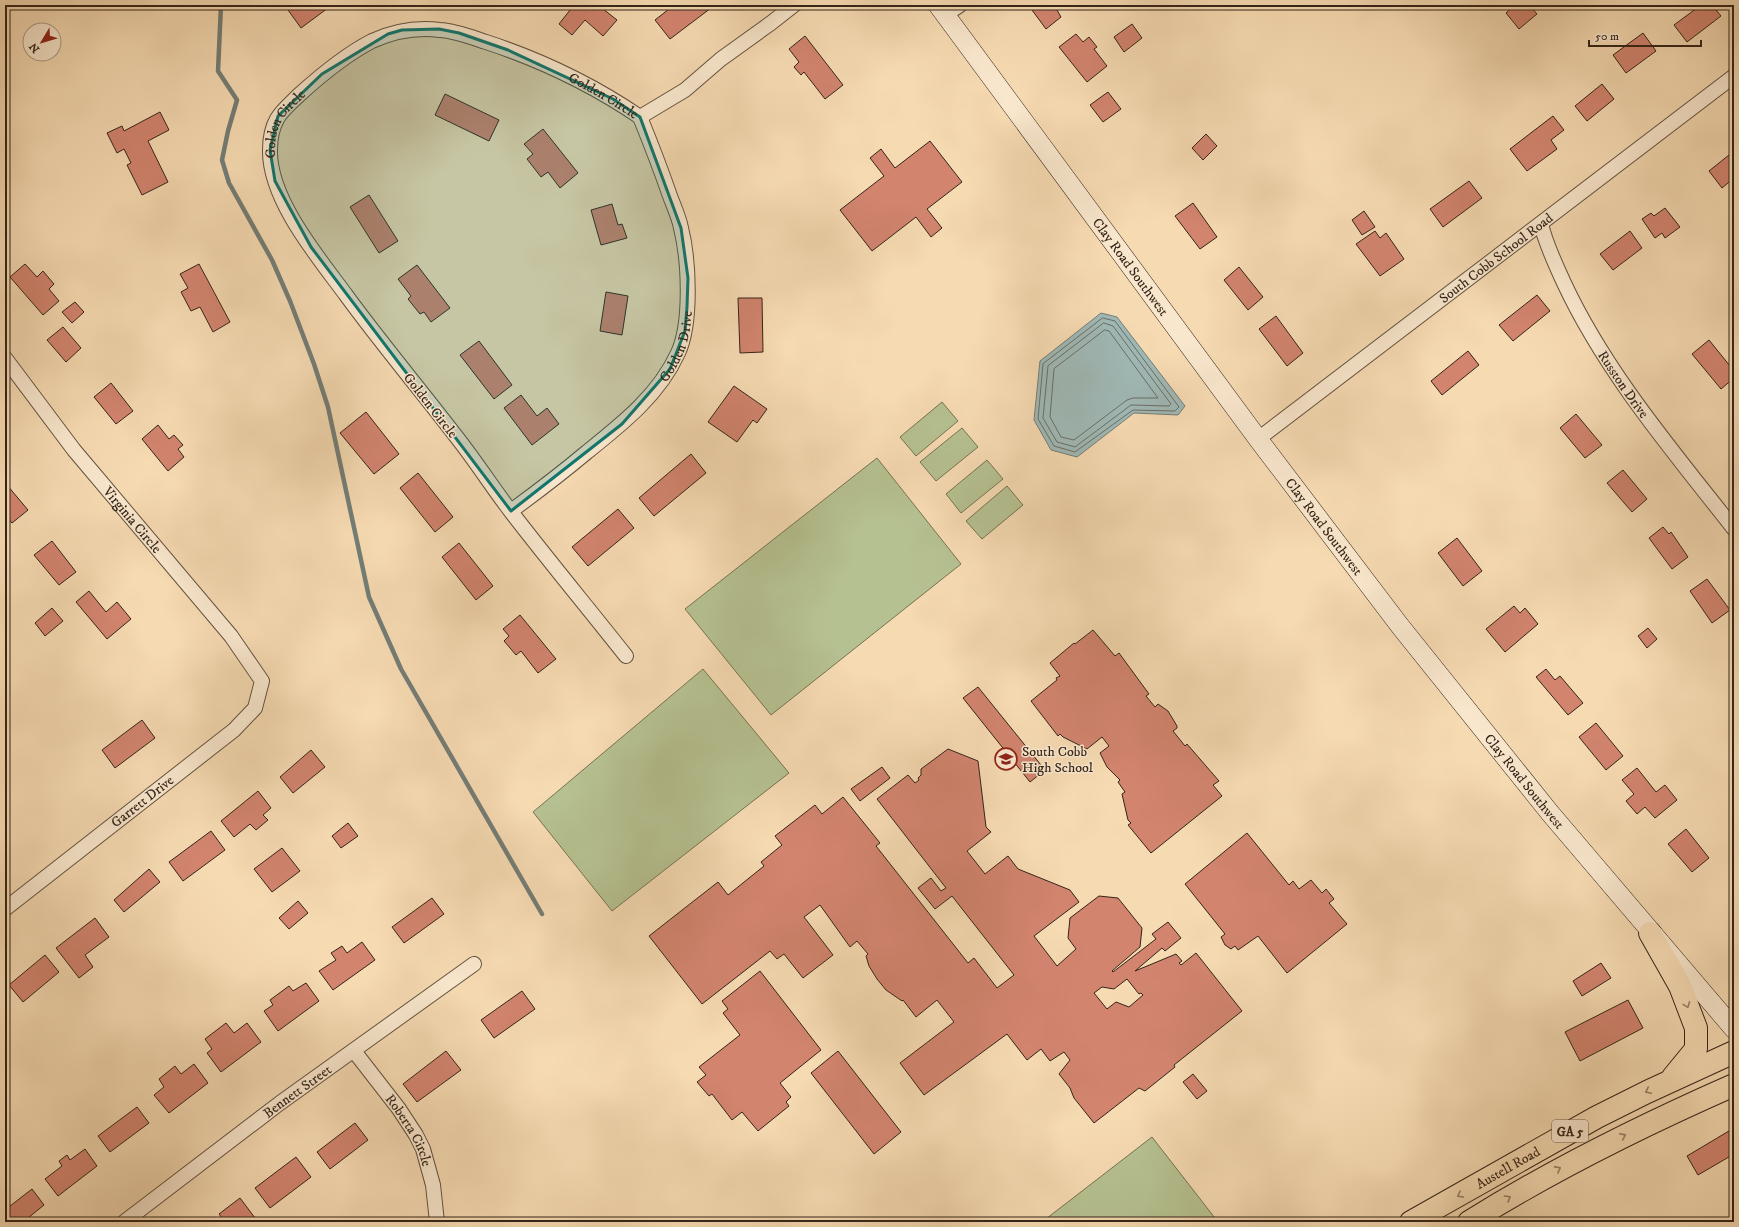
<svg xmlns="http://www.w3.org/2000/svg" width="1739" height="1227" font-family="'IM FELL DW Pica',serif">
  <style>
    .green { fill: #b6c191; stroke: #757254 }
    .water { fill: #9fb8b5; stroke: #747d76 }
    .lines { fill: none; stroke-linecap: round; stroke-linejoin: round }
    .shore { stroke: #6a6e66; stroke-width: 1 }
    .stream { stroke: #747d76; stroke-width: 4.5 }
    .building { fill: #d2846f; stroke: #342418; fill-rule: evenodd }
    .street-casing { stroke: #64523e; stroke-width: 16 }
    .secondary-casing { stroke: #342418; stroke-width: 20 }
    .primary-casing { stroke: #342418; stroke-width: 24 }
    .street { stroke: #f9e7cd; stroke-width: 14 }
    .secondary { stroke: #f9e7cd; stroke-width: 19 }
    .primary { stroke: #f6dab2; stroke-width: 22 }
    .oneway { stroke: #957f65 }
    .marked { fill: #0f766e; fill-opacity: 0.2; stroke: #0f766e; stroke-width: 3; stroke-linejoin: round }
    .labels { text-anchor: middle; stroke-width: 3; stroke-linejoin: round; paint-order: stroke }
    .shield { fill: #f9e7cd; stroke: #6f5e4e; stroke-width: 1 }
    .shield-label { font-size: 13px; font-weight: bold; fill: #342418 }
    .street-label { font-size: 14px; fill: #342418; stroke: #f9e7cd }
    .poi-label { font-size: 14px; fill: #342418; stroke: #f9e7cd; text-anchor: start }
  </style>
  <rect width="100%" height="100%" fill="#f6dab2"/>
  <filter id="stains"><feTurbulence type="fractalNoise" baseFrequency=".005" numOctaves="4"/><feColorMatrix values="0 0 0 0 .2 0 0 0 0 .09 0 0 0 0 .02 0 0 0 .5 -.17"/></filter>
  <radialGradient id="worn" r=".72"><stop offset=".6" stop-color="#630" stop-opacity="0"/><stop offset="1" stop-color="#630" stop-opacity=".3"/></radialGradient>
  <!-- green -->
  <path class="green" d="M942,402L958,421L916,456L900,437Z
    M962,428L978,447L936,481L920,462Z
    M877,458L961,564L771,715L685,609Z
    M987,460L1003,479L961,513L946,494Z
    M1007,486L1023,505L982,539L966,521Z
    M703,669L789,773L612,911L533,812Z
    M1152,1137L1218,1222H1042Z"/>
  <!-- water -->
  <path class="water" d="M1101,313L1117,317L1185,406L1178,415L1134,413L1077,457L1051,450L1034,420L1040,361Z"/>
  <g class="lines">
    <!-- shore -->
    <path class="shore" d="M1103,318L1115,321L1179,407L1175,411L1133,410L1075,452L1054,446L1038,419L1043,364Z
      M1104,323L1113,326L1171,404L1169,406L1131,405L1075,447L1057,442L1043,418L1048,366Z
      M1105,330L1109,331L1158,398H1133L1127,400L1074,440L1061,437L1050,417L1054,369Z"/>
    <!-- stream -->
    <path class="stream" d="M221,5L218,71L237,100L228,131L222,160L229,183L272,260L290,301L314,364L328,407L369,597L401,669L542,914"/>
  </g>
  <!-- building -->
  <path class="building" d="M295,5H332L301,28L288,10Z
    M574,5H598L617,20L603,36L585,20L572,35L559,24Z
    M666,5H715L670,39L655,20L669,9Z
    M1031,5H1063L1057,10L1061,17L1046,29L1029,6Z
    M1515,5H1529L1537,14L1519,29L1506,13Z
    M1701,5H1712L1721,16L1687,42L1674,25Z
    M1132,24L1142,38L1124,52L1114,37Z
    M1643,33L1656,51L1626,73L1613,55Z
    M1076,34L1083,42L1089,37L1097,47L1094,49L1107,66L1087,82L1059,47Z
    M805,36L843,85L825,99L804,72L801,75L794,67L799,62L789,49Z
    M1602,84L1614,99L1587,121L1575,106Z
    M1108,92L1121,109L1103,122L1090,105Z
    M445,94L499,120L489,141L435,115Z
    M160,112L169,130L148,141L168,182L142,195L127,165L131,163L124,149L117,153L107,133L122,126L124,131Z
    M1553,116L1564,130L1551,140L1557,149L1527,171L1510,149Z
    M543,129L578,173L560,188L548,172L541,177L527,159L533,154L524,144Z
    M1206,134L1217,146L1203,160L1192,148Z
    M930,141L962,182L927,209L942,228L931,237L916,217L872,251L840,210L884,176L870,158L881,149L895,168Z
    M1734,151V178L1722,188L1709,171Z
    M1469,181L1482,198L1443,227L1430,209Z
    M369,195L398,241L379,253L350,207Z
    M1193,203L1217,237L1200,249L1175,216Z
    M612,204L618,225L622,224L627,238L601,245L591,210Z
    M1665,208L1680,227L1665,238L1662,233L1655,238L1642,219L1651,213L1654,216Z
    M1364,211L1375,227L1362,235L1352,220Z
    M1375,231L1380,238L1386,233L1404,259L1380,276L1356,244Z
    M1630,231L1642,248L1613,270L1600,254Z
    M25,264L37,277L43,271L54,284L49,289L59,301L43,315L10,277Z
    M199,264L230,322L213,332L200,307L191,311L181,292L188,288L180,274Z
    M417,265L450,308L431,322L424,312L420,314L408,299L411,296L398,279Z
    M1239,267L1263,297L1248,310L1224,280Z
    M606,292L628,296L622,335L600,331Z
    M1537,295L1550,311L1513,341L1499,325Z
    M738,298H762L763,352L740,353Z
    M75,302L84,312L72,323L62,312Z
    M1276,316L1303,353L1287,366L1259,329Z
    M63,327L81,348L66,362L47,340Z
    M1709,340L1730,366L1734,362V378L1721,389L1692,354Z
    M479,341L512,385L494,399L460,355Z
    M1468,351L1479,365L1442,395L1431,381Z
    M111,383L133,411L116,424L94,397Z
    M734,386L767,409L757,423L753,420L737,442L708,422Z
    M521,395L537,416L547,408L559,424L532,445L504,408Z
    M366,412L399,454L374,474L340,433Z
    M1576,414L1602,445L1585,458L1560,428Z
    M158,425L169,439L174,435L183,445L178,449L184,457L168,471L142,439Z
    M691,454L706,473L654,516L639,498Z
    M1623,470L1647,499L1632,512L1607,483Z
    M418,473L453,517L435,532L400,488Z
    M7,485L28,510L12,523L5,515V486Z
    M618,509L634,528L588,566L572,547Z
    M1663,527L1669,534L1671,532L1688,557L1672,569L1649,538Z
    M1457,538L1482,571L1463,586L1438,553Z
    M52,541L76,572L59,585L34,555Z
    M459,543L493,586L476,600L442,557Z
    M1707,579L1730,610L1712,623L1690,591Z
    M89,591L106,612L117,602L131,619L107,639L76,602Z
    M1514,606L1520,613L1525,608L1538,624L1505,652L1486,629Z
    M52,608L63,621L45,636L35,623Z
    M520,615L556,659L538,673L521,651L516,655L504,641L509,636L503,629Z
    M1648,628L1657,639L1647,648L1638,636Z
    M1093,630L1115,656L1119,653L1149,694L1146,696L1155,707L1158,704L1168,711L1177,726V728L1173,731L1185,746L1187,744L1219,781L1213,785L1222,796L1151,853L1128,825L1131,823L1128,820L1122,794L1125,792L1118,782L1120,780L1107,767L1100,753L1109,746L1102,737L1087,749L1063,737L1060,734L1058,736L1031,701L1057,680L1056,678L1060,676L1050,663L1074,643L1075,644Z
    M1546,669L1555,680L1560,676L1583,703L1568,715L1536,677Z
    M978,687L1045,770L1030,782L963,698Z
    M142,720L155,738L115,768L102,750Z
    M1596,723L1623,756L1606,770L1579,737Z
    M948,749L978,761L986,827L991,832L967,851L985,874L1008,856L1018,869L1070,890L1079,902L1034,936L1057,966L1076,949L1068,938L1070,918L1099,896L1118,898L1142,928L1140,947L1112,971L1113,972L1156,939L1152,934L1168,922L1181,938L1165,951L1162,948L1135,971L1176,954L1182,961L1179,963L1181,965L1196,953L1242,1011L1174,1065L1175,1067L1145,1091L1139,1088L1094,1123L1074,1098L1070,1088L1059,1074L1070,1060L1064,1052L1050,1061L1041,1049L1027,1060L1007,1034L924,1095L900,1063L954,1022L937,1000L916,1017L903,1000L902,1001L886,990L877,979L869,966L866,956L868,954L857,941L850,947L820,905L804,917L833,955L803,978L784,954L777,959L770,951L702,1004L649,936L718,882L728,895L764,866L761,862L782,845L775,836L815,805L822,814L843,797L880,843L876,846L968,963L974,958L997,988L1014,975L952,896L935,909L918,888L931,878L941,891L946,888L877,799L908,775L915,783L919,780L918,778L921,775V769ZM1127,979L1139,994L1141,993L1143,995L1129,1007L1116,1002L1107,1009L1094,993L1102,987L1114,989Z
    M311,750L325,767L293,793L280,777Z
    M882,767L890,778L860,801L851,789Z
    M1637,768L1656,792L1665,785L1677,800L1655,818L1645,807L1637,814L1626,801L1634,794L1622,780Z
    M258,791L271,808L263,815L268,820L256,830L250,824L234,837L221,821Z
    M348,823L358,836L341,848L332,836Z
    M1686,829L1709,858L1692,872L1668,844Z
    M211,831L225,850L183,881L169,862Z
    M1247,833L1289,885L1293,881L1299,889L1311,880L1322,893L1326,889L1334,899L1329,903L1347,924L1287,973L1258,936L1238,950L1235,946L1231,949L1225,945L1221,937L1225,934L1185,884Z
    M282,848L300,871L272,892L254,869Z
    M149,869L160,882L124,912L114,900Z
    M432,898L444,914L404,943L392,927Z
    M298,901L308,913L289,929L279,918Z
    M95,918L109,937L85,955L93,967L79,978L56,948Z
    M362,942L375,960L333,990L319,971L336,960L331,953L342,946L347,953Z
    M45,955L59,972L23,1002L9,985Z
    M1601,963L1611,978L1582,996L1573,981Z
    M760,971L821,1050L780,1083L791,1097L786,1102L789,1106L758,1131L742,1112L732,1120L712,1094L709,1096L697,1082L706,1075L699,1067L740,1035L723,1013L728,1009L722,1001Z
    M306,983L319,1001L278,1031L264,1011L273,1005L270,1000L289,986L293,991Z
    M522,991L535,1009L494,1038L481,1020Z
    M1628,1000L1643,1028L1580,1061L1565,1032Z
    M226,1023L234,1033L247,1023L261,1042L221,1072L207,1053L212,1049L205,1039Z
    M446,1051L461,1070L417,1102L403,1084Z
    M838,1051L901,1132L874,1154L811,1073Z
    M194,1064L208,1083L169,1113L154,1095L164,1087L159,1079L175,1066L181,1074Z
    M1193,1074L1207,1091L1197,1099L1183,1082Z
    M137,1107L149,1123L110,1152L98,1136Z
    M355,1123L368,1140L330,1169L317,1152Z
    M1734,1128V1154L1698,1175L1687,1156Z
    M85,1149L97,1166L58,1196L45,1179L62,1166L59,1161L67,1155L70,1160Z
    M296,1157L311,1177L270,1208L255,1188Z
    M32,1189L44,1205L23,1222H5V1210Z
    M240,1198L258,1222H219L223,1219L219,1214Z"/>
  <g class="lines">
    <!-- street casing -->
    <g class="street-casing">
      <g id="street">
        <path d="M945,15L960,5"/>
        <path d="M640,117L685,90L721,59L771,23L794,5"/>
        <path id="s1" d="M1541,224C1546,245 1555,263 1564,283C1606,373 1673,451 1734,529"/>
        <path id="s2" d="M5,358L74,450L231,636L262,681L255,708L234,730L5,909"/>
        <path id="s3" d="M1258,439L1734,76"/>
        <path id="s4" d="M511,511C537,492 562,473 587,452C622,424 659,395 678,353C692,323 689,260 681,228C679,217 674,207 670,196C661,170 651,144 640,117"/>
        <path id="s5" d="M626,656C588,608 549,561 512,513C492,487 475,460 455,435C419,388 381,343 346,295C318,257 269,199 270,150C270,139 272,128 277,119C282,110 292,102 299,95C321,75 345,55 372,41C394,31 416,27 440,30C456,31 471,37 486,42C541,60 593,85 640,117"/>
        <path id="s6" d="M354,1051L399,1109L416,1135L423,1149L433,1185L437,1222"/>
        <path id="s7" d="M124,1222L280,1103L474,964"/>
      </g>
    </g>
    <!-- secondary casing -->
    <g class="secondary-casing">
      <g id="secondary">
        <path id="s8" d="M938,5L1258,439L1400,626L1550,813L1734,1029"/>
      </g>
    </g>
    <!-- primary casing -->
    <g class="primary-casing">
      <g id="primary">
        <path d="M1650,933L1680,986L1696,1028V1049L1673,1077"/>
        <path id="s9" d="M1411,1222L1597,1117L1647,1092L1734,1052"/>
        <path d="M1469,1222C1554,1169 1643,1125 1734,1085"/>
      </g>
    </g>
    <!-- street -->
    <use href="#street" class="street"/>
    <!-- secondary -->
    <use href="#secondary" class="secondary"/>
    <!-- primary -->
    <use href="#primary" class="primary"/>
  </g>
  <!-- one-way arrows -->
  <defs><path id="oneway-chevron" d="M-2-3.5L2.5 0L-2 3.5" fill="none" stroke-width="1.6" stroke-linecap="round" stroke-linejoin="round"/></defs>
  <g class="oneway">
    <use href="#oneway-chevron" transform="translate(1687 1005) rotate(69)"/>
    <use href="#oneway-chevron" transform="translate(1648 1091) rotate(155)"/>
    <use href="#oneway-chevron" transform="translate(1623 1136) rotate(-26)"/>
    <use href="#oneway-chevron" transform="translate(1558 1169) rotate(-28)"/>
    <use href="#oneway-chevron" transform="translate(1460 1195) rotate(150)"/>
    <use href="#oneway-chevron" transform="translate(1508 1198) rotate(-31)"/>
  </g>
  <!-- marked area -->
  <path class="marked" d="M439,29L459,33L508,50L613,99L640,117L681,228L688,278L687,307L685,331L670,369L622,424L511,511L311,247L275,181L270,150L278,116L322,74L388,34L402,30Z"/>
  <!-- icons -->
  <defs>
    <g id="school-ring" transform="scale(1.15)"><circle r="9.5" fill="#f9e7cd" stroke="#8f2418" stroke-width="1.5"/><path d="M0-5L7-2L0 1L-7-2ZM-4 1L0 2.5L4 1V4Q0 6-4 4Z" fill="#8f2418"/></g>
  </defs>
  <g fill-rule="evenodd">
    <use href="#school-ring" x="1006" y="759"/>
  </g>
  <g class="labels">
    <!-- shield labels -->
    <rect class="shield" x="1552" y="1120" width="36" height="22" rx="3"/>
    <g class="shield-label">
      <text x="1570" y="1136">GA 5</text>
    </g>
    <!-- street labels -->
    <g class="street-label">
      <text dy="5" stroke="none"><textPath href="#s5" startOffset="1026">Golden Circle</textPath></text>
      <text dy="5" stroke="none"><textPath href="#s5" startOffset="654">Golden Circle</textPath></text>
      <text dy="5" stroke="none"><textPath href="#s3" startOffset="299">South Cobb School Road</textPath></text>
      <text dy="5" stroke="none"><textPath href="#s8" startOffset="325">Clay Road Southwest</textPath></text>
      <text dy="5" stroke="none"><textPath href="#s4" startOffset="238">Golden Drive</textPath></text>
      <text dy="5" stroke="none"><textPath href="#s1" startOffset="181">Russton Drive</textPath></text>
      <text transform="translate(431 405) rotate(52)" y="5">Golden Circle</text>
      <text dy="5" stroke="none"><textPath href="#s2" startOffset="206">Virginia Circle</textPath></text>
      <text dy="5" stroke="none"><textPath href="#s8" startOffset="649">Clay Road Southwest</textPath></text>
      <text dy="5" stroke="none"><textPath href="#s8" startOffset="973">Clay Road Southwest</textPath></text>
      <text transform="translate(142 801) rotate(-38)" y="5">Garrett Drive</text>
      <text dy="5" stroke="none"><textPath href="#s7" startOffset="217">Bennett Street</textPath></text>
      <text dy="5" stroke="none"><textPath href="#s6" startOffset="97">Roberta Circle</textPath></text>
      <text dy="5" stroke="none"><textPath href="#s9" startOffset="111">Austell Road</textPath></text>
    </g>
    <!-- poi labels -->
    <g class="poi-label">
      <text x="1022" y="756">South Cobb<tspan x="1022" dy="16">High School</tspan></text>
    </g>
  </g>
  <!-- margin -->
  <rect width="1739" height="1227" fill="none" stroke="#f6dab2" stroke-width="20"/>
  <rect x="6" y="6" width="1727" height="1215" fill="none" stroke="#342418" stroke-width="2"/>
  <rect x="10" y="10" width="1719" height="1207" fill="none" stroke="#342418"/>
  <!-- north arrow -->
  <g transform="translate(42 42) rotate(232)"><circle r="19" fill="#f9e7cd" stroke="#aa9985"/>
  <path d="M0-3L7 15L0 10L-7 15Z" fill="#8f2418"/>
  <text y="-6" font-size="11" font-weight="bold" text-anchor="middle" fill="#342418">N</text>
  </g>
  <!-- scale -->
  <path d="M1589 40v6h112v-6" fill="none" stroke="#342418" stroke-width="2"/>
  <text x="1595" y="40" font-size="12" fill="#342418" stroke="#f9e7cd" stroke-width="3" paint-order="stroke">50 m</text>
  <rect width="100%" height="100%" filter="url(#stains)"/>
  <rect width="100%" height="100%" fill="url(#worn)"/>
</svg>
